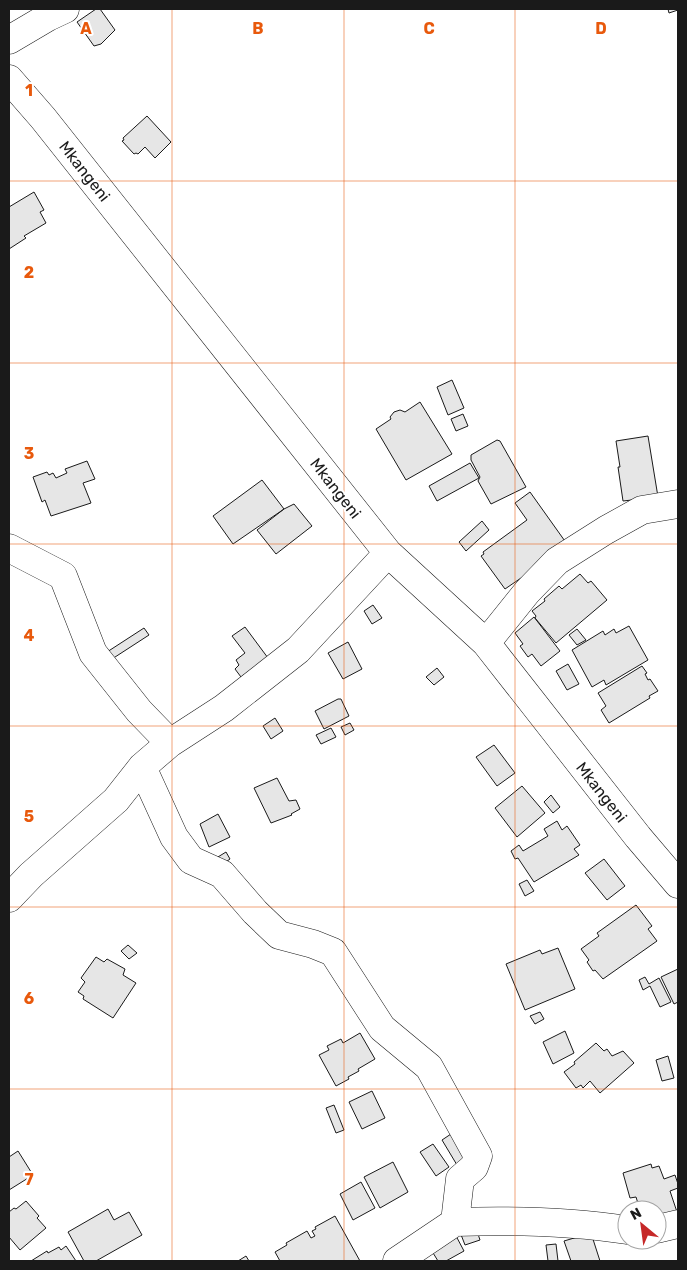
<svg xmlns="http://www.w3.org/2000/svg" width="687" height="1270" font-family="Rubik,sans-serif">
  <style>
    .building { fill: #e6e6e6; stroke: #1a1a1a }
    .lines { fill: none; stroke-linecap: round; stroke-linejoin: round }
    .minor-casing { stroke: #1a1a1a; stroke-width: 29 }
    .minor { stroke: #fff; stroke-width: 28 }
    .grid { fill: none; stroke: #e8590c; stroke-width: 1; stroke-opacity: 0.55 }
    .labels { text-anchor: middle; stroke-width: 4; stroke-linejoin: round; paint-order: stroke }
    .street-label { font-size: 16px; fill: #1a1a1a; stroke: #fff }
    .grid-label { font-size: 16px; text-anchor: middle; font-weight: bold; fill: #e8590c; stroke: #fff; stroke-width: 4; stroke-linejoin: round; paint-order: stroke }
  </style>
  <rect width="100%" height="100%" fill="#fff"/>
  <!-- building -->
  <path class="building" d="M96,9H100L115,30L101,44L94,46L77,22Z
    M668,9H678V10L669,13Z
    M147,116L171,142L155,158L145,147L138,154L136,153L134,154L122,141L124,140L123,138Z
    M34,192L44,210L40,212L46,223L24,236L26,238L9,249V207Z
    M452,380L464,408L448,415L437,387Z
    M420,402L452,454L406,480L376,429L391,419L390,417L394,412L400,410L405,412Z
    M463,414L468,426L456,431L451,419Z
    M648,436L658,497L623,501L618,467H620L616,441Z
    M497,440L500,441L526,487L491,504L478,481L480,477L471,460V455Z
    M87,461L95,479L83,483L91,503L51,516L45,500L42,502L33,477L47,472L49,475L53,473L56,478L67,473L65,469Z
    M470,463L479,478L437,501L429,486Z
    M262,480L284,509L233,544L213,516Z
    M530,492L567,544L540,565L505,589L481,556L484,554L483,552L527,520L515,503Z
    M294,504L312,526L276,554L257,530L284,509Z
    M482,521L489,530L466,551L459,542Z
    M580,574L588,583L591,581L607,600L556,643L535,618L536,616L532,611L545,601L544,599L559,586L562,589Z
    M373,605L382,618L372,624L364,611Z
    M534,617L560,651L541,666L532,654L528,657L520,646L523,644L515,633Z
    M629,626L648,660L606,685L604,680L592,687L572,650L603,631L605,635L614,629L616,633Z
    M245,627L268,658L241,677L235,669L239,665L236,660L245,653L232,636Z
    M144,628L149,635L112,659L107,652Z
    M577,629L586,640L577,645L569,635Z
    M348,642L362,669L343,679L328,653Z
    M568,664L579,684L567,690L556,671Z
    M642,666L647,673L645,674L648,680L650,679L658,691L649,696L650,698L609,723L601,710L606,706L598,693Z
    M437,668L444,677L434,685L426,677Z
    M338,699H341L349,716L324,729L315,711Z
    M275,718L283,731L271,739L263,726Z
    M350,723L354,730L345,735L341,727Z
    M331,728L336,737L321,744L316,735Z
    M494,745L515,773L497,786L476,757Z
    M277,778L289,801L296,800L300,809L291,814L292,815L271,823L254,788Z
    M522,786L545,813L517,837L495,808Z
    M551,795L560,807L553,813L544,802Z
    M218,814L230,837L209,847L200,824Z
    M557,821L562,830L567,826L580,845L574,849L579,855L534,882L518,858L515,859L511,851L519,845L523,851L548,836L544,829Z
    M226,852L230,859L219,867L213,860Z
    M604,859L625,886L607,900L585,873Z
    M527,880L534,891L525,896L519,884Z
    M636,905L652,926L648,929L657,941L603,979L595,970L593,971L587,962L589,960L581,949L599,936L597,933Z
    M128,945L137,953L129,959L121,951Z
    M558,948L575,989L525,1010L506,964L540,950L542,954Z
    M96,957L104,962L107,959L125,969L123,975L136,983L113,1018L83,999L84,996L78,992L85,982L81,978Z
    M678,969V1002L674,1004L661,977Z
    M645,977L649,984L659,978L671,1002L660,1007L650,986L643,990L639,980Z
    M540,1012L544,1019L535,1024L530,1016Z
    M565,1031L574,1053L553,1064L543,1042Z
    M360,1033L375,1059L358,1069L359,1071L348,1077L349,1079L336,1086L319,1055L329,1050L327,1046L341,1039L343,1043Z
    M596,1043L604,1051L607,1049L612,1056L623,1051L634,1063L600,1093L590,1081L583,1088L581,1085L576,1088L564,1072L575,1064L574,1062Z
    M668,1056L674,1078L662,1081L656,1060Z
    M372,1091L385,1118L362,1129L349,1102Z
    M334,1105L344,1130L336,1133L326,1108Z
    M451,1134L470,1164L460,1170L442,1140Z
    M433,1144L449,1167L436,1176L420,1152Z
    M18,1151L33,1175L9,1190V1157Z
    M393,1162L408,1192L380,1208L364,1177Z
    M651,1164L652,1168L659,1166L664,1179L675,1175L678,1184V1188L670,1191L677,1212L657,1219V1210H640L636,1197L630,1198L623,1173Z
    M361,1182L375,1208L353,1220L340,1194Z
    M26,1201L39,1216L37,1218L46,1228L20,1250L9,1237V1212L14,1208L16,1209Z
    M108,1209L114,1220L129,1212L142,1235L96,1261H84L68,1232Z
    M335,1216L360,1261H280L275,1252L287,1245L286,1243L307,1231L311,1238L315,1236L312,1231L316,1229L315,1227Z
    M476,1228L480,1240L465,1245L460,1232Z
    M591,1233L600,1261H571L564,1241Z
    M455,1234L464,1251L446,1261H438L430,1248Z
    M556,1244L558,1261H548L546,1245Z
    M66,1246L76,1261H31L47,1251L48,1253L59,1247L61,1250Z
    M246,1256L249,1261H238Z"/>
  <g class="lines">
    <!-- minor casing -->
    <g class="minor-casing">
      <path id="minor" d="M9,40L48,17L65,9
        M9,79L43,118L388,553L486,643L638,837L678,884
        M9,548L63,576L93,653L139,711L170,743
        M486,643L527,592L557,561L606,530L642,510L678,504
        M142,767L174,837L191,860L222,874L255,912L279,935L313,944L333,952L382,1028L429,1067L478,1156L474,1167L460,1179L455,1222L397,1261
        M9,898L31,875L116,800L142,767L170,743L224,708L298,650L388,553
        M455,1222C514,1220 568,1221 627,1230
        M657,1229L678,1224"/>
    </g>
    <!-- minor -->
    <use href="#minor" class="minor"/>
  </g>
  <!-- grid -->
  <path class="grid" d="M172,9V1261M344,9V1261M515,9V1261M9,181H678M9,363H678M9,544H678M9,726H678M9,907H678M9,1089H678"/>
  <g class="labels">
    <!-- street labels -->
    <g class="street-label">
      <text transform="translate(85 171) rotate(52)" y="6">Mkangeni</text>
      <text transform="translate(336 488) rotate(52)" y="6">Mkangeni</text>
      <text transform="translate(602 792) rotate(52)" y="6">Mkangeni</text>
    </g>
  </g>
  <g class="grid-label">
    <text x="86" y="34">A</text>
    <text x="258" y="34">B</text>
    <text x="429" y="34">C</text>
    <text x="601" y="34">D</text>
    <text x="29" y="96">1</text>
    <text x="29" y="278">2</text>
    <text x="29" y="459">3</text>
    <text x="29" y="641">4</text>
    <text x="29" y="822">5</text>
    <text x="29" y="1004">6</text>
    <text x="29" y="1185">7</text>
  </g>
  <!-- border -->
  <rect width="687" height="1270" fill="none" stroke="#1a1a1a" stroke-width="20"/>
  <!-- north arrow -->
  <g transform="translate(642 1225) rotate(331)"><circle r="24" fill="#ffffff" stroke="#a3a3a3"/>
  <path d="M0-4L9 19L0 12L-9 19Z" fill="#c62828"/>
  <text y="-8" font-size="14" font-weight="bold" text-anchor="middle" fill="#1a1a1a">N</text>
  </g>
</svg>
